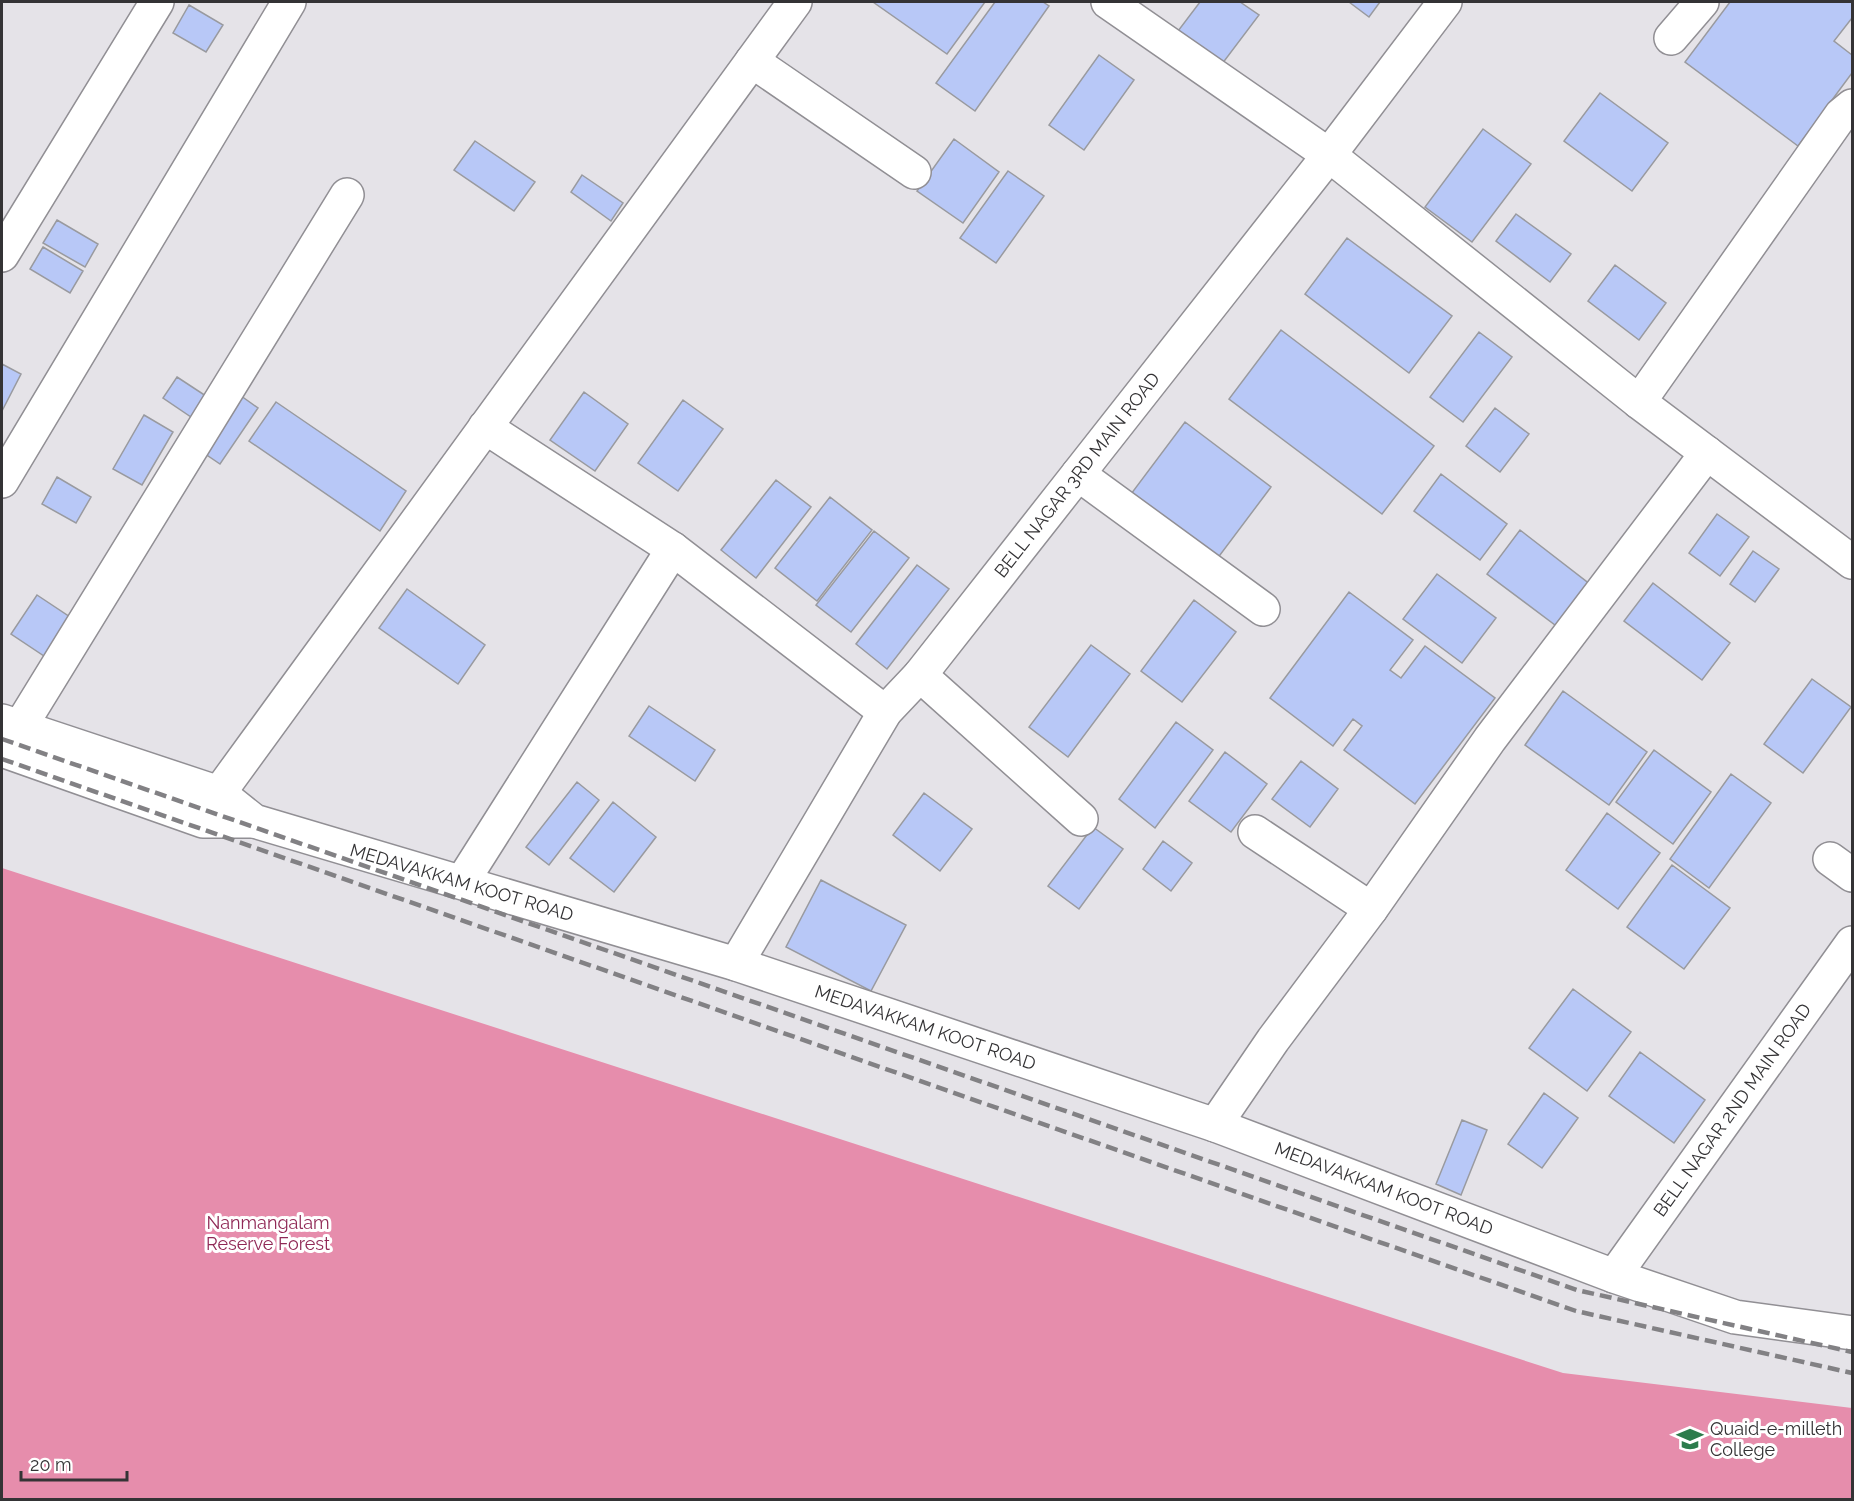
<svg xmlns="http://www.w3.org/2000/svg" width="1854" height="1501" font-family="Raleway,sans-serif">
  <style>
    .forest { fill: #e68dac }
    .building { fill: #b8c8f7; stroke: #999a9f; stroke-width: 1.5 }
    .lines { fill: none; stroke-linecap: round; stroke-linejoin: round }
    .minor-casing { stroke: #918f94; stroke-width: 36 }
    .major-casing { stroke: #918f94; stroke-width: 36 }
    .minor { stroke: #fff; stroke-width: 33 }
    .major { stroke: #fff; stroke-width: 33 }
    .rail { stroke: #828184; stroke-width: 4.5; stroke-dasharray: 12 6; stroke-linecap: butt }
    .labels { text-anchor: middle; stroke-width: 6; stroke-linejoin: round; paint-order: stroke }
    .street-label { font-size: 18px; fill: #343335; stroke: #fff }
    .park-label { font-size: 18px; fill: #902956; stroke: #fff }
    .poi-label { font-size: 18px; fill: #343335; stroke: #fff; text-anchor: start }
  </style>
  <rect width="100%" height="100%" fill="#e5e3e8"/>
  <!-- forest -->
  <path class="forest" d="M2,868L1563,1373L1852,1408V1499H2Z"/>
  <!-- building -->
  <path class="building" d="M873,2H985L947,54Z
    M995,2H1043L1049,6L975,111L936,83Z
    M1200,2H1240L1259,15L1222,64L1178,31Z
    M1349,2H1380L1369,17Z
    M1730,2H1852V18L1834,41L1852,55V73L1798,146L1685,62Z
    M189,5L223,25L206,52L173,33Z
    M1099,55L1134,80L1084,150L1049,125Z
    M1600,93L1668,143L1632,191L1564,141Z
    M1483,129L1531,164L1472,242L1425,207Z
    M954,139L999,172L963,223L917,191Z
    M475,141L535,182L514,211L454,170Z
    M1008,171L1044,196L996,263L960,238Z
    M582,175L623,203L611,221L571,192Z
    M1516,214L1571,254L1550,282L1496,241Z
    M57,220L98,244L85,267L43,243Z
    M1347,238L1452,316L1409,373L1305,294Z
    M43,247L83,271L70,293L30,269Z
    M1615,265L1666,303L1639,340L1588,301Z
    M1281,330L1434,446L1382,514L1229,399Z
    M1479,332L1512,357L1463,422L1430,397Z
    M2,364L21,374L2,411Z
    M177,377L206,396L191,417L163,398Z
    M584,392L628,424L595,471L550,440Z
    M237,393L258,408L220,464L198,449Z
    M683,400L723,429L678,491L638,463Z
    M276,402L406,491L380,531L249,441Z
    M1495,408L1529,434L1500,472L1466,446Z
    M144,415L173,432L142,485L113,469Z
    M1185,422L1271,487L1217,559L1131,494Z
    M1441,474L1507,524L1480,560L1414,511Z
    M57,477L91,497L76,523L42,504Z
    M776,480L811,507L756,578L721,550Z
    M830,497L872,530L817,601L775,568Z
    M1717,514L1749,537L1720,576L1689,553Z
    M1520,530L1591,585L1559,628L1487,574Z
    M874,531L909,558L851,632L816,605Z
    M1753,551L1779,569L1755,602L1730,584Z
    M917,565L949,589L887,669L856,644Z
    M1437,574L1496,618L1462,663L1403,619Z
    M1653,583L1730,643L1702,680L1624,621Z
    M407,589L485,645L458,684L379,628Z
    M1349,592L1413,640L1390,670L1401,678L1425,646L1495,698L1415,804L1344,750L1362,726L1353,719L1333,746L1270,698Z
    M37,595L73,619L47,658L11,634Z
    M1194,600L1236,632L1182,702L1141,671Z
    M1091,645L1130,674L1068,757L1029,727Z
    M1812,679L1851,707L1803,773L1764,744Z
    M1563,691L1647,752L1609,805L1525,745Z
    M649,706L715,750L695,781L629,736Z
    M1176,722L1213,750L1155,828L1119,799Z
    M1654,750L1711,792L1673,844L1616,802Z
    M1225,752L1267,784L1231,832L1189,801Z
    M1301,761L1338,789L1310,827L1272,799Z
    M1731,774L1771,803L1709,888L1670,859Z
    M577,782L599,800L549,865L526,847Z
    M924,793L972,829L940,871L893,835Z
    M613,802L656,837L614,892L570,858Z
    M1607,813L1660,853L1618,909L1566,870Z
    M1093,827L1123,849L1079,909L1048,886Z
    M1163,841L1192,863L1171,891L1143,869Z
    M1672,865L1730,908L1684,969L1627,927Z
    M821,880L906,925L871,991L786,947Z
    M1573,989L1631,1032L1587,1091L1529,1048Z
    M1640,1052L1705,1100L1674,1143L1609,1096Z
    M1544,1093L1578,1118L1542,1168L1508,1144Z
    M1462,1120L1487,1130L1461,1195L1436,1184Z"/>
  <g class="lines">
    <!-- minor casing -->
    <g class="minor-casing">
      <g id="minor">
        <path d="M1108,2L1329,155L1639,402L1852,562"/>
        <path d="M1671,38L1702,2"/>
        <path d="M752,61L914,172"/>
        <path d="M2,255L157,2"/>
        <path d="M1639,402L1841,115L1852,106"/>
        <path d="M485,427L673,549"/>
        <path d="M1078,474L1263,609"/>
        <path d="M2,481L289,2"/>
        <path d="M920,675L1081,819"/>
        <path d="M20,727L347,195"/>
        <path d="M206,817L219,793L795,2"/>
        <path d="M1255,832L1371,909L1490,739L1707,453"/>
        <path d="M1830,859L1852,875"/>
        <path d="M462,882L673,549L885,712"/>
        <path id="s1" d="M736,964L885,712L920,675L1078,474L1329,155L1445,2"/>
        <path d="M1215,1125L1273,1040L1371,909"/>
        <path id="s2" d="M1614,1276L1852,943"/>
      </g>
    </g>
    <!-- major casing -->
    <g class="major-casing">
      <g id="major">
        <path id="s3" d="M2,721L219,793L254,821L736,964L1215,1125L1614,1276L1735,1317L1852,1333"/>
        <path d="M2,750L203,821H254"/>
      </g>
    </g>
    <!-- minor -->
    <use href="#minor" class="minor"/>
    <!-- major -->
    <use href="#major" class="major"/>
    <!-- rail -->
    <path class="rail" d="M2,739L1577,1290L1852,1352
      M2,759L1576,1311L1852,1373"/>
  </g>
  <!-- icons -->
  <defs>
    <g id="university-bare" transform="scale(2.07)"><path d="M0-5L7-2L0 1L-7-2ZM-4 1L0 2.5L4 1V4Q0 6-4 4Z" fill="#2c7c4c" stroke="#fff" stroke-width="2.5" paint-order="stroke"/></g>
  </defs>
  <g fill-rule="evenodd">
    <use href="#university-bare" x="1690" y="1439"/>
  </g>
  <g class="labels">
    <!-- street labels -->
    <g class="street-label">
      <text dy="6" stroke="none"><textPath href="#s1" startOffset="598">BELL NAGAR 3RD MAIN ROAD</textPath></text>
      <text dy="6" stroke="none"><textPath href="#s3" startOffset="490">MEDAVAKKAM KOOT ROAD</textPath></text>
      <text dy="6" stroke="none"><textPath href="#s3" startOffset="976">MEDAVAKKAM KOOT ROAD</textPath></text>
      <text dy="6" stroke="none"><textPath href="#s2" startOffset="204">BELL NAGAR 2ND MAIN ROAD</textPath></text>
      <text dy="6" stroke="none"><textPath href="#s3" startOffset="1462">MEDAVAKKAM KOOT ROAD</textPath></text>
    </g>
    <!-- park labels -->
    <g class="park-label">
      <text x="268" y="1229">Nanmangalam<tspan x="268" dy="21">Reserve Forest</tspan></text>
    </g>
    <!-- poi labels -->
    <g class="poi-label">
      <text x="1710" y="1435">Quaid-e-milleth<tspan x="1710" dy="21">College</tspan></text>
    </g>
  </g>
  <!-- border -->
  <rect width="1854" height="1501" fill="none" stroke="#343335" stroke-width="6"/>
  <!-- scale -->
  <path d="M21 1471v9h106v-9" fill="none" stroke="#343335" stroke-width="3"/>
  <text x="30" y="1471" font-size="18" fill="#343335" stroke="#ffffff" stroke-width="4.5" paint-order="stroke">20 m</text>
</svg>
